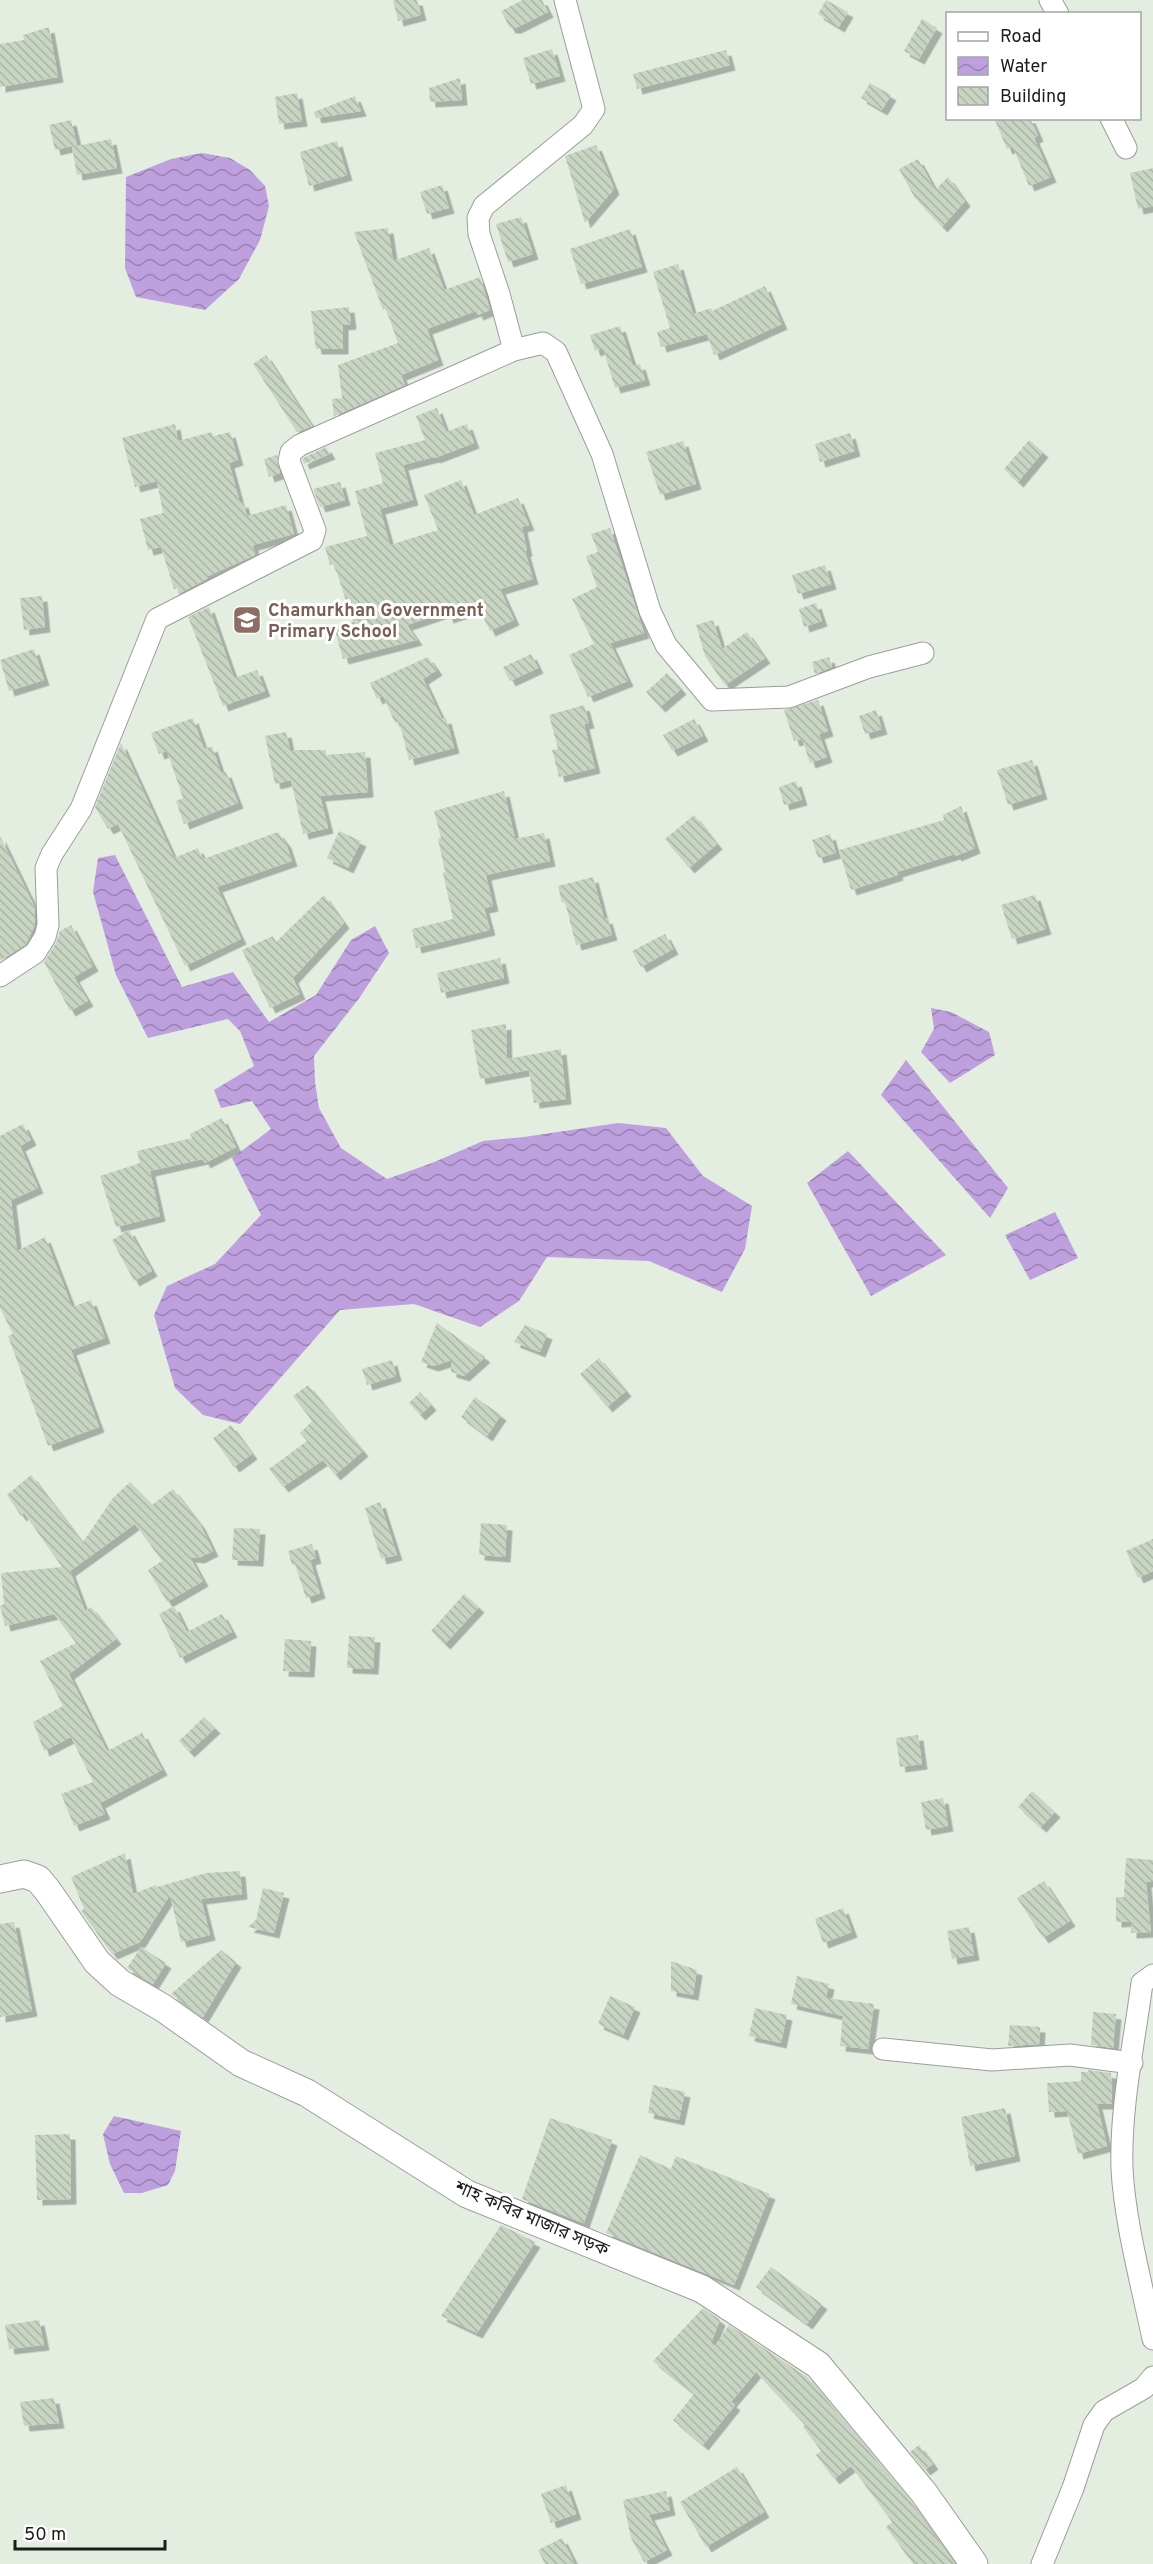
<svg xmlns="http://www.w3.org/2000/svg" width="1153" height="2564" font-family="Overpass,'Noto Sans Bengali',sans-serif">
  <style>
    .water { fill: url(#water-waves) }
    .building { fill: url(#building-back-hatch); filter: url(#shadow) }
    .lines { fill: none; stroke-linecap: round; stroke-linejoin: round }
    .minor-casing { stroke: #9d9d9d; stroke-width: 23 }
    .tertiary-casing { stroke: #9d9d9d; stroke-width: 29 }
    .minor { stroke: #fff; stroke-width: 21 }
    .tertiary { stroke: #fff; stroke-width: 27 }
    .labels { text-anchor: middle; stroke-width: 6; stroke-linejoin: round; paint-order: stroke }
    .education-label { font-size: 18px; font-weight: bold; fill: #785e54; stroke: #fff; text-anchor: start }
    .street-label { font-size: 18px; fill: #1c1c1c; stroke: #fff }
  </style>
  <defs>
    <pattern id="water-waves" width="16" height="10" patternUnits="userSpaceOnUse" patternTransform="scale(1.5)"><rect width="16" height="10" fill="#bda0dd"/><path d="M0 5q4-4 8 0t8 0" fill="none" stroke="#9982b2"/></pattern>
    <pattern id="building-back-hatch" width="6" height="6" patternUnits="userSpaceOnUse" patternTransform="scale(1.5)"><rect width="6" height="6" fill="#c8d5c2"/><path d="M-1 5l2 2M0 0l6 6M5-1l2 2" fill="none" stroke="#abb6a6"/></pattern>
    <filter id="shadow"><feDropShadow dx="5.5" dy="5.5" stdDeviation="0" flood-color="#0004"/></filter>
  </defs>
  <rect width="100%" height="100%" fill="#e3eee1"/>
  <!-- water -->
  <path class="water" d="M202,153L230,158L250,170L265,186L269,206L260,240L239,279L205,310L136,297L125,268L126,177L171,159Z
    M115,855L182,987L233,972L269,1022L316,995L351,940L375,926L389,953L360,997L314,1056L315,1082L319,1108L341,1148L387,1179L432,1163L483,1141L524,1137L618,1123L666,1128L703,1176L752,1206L745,1249L722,1292L649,1261L547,1257L519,1301L480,1327L414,1304L340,1310L240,1424L203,1415L175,1388L154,1315L167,1286L215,1264L261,1215L232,1158L271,1129L252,1101L221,1108L214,1090L254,1066L240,1031L228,1019L148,1038L116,975L93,892L98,858Z
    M931,1008L951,1012L989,1032L995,1055L950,1083L921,1052L934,1029Z
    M906,1060L1008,1188L990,1218L881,1095Z
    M848,1151L946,1255L871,1296L807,1183Z
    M1055,1212L1078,1258L1030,1280L1005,1235Z
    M114,2116L181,2131L175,2171L168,2185L142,2193H124L110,2164L103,2134Z"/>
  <!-- building -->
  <path class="building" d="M393,0H417L421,15L398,21Z
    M523,0H542L548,12L516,28H510L501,11Z
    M826,0L848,12L839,27L818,14Z
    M922,19L937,28L919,59L904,51Z
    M49,27L58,77L0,87V44L24,40L23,35Z
    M552,49L560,76L531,84L523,58Z
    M726,50L730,65L637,89L633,74Z
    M460,78L462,100L430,102L429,88Z
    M870,83L891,95L882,110L861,98Z
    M297,93L302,121L279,124L275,97Z
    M355,96L361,111L316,118L314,112Z
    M994,118H1030L1038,136L1034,138L1051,177L1029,186L1013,147L1007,149Z
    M71,120L77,145L55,150L49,125Z
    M111,139L117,168L77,175L72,147Z
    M337,141L347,175L309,186L300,152Z
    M596,145L614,189L585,223L565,156Z
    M918,159L935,190L948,177L965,201L942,227L915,198L899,169Z
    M1153,168V206L1138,209L1130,173Z
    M442,185L449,208L427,214L420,192Z
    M521,217L533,254L508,262L496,224Z
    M388,228L393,261L429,248L444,290L480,277L490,310L478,315L476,311L427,329L438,360L401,375L405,385L334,416L332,399L342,398L338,365L398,343L386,309L383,310L354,232Z
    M630,229L642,267L581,284L570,249Z
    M678,264L693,314L711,308L712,311L765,286L782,324L714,355L707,334L661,347L657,332L670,328L653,272Z
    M349,307L351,324L343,325V349H316L311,311Z
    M620,326L633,366L640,364L645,380L615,388L603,348L595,351L590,335Z
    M266,355L308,420L312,426L297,432L253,364Z
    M437,408L446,432L467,424L474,443L435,458L434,457L403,465L413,500L380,509L390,545L438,530L424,495L461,480L474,515L518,498L529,525L522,527L527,551H525L533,579L500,589L514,620L490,631L479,608L448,618L446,612L407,625L417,640L343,659L334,627L353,622L334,564L330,565L325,547L367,536L355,491L383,483L375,453L425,440L416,416Z
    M175,424L178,441L212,432L213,436L230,432L238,460L229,463L240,503L243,502L247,516L286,505L294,534L253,545L255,555L208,576V578L180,593L178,588L174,589L161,547L148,550L140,519L163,513L157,481L135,487L122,438Z
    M850,433L855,451L820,462L815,444Z
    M1029,440L1043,452L1018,482L1004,469Z
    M683,441L696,484L660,495L646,452Z
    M326,447L330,454L304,464L302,459L307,456Z
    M277,455L280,473L269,477L264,459Z
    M340,482L345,500L320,507L313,489Z
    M610,528L644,633L610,643L628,681L588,697L569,655L594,644L572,599L597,587L586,556L598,552L591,534Z
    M825,565L831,584L798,594L792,575Z
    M42,596L45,627L24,630L20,598Z
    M816,603L822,621L804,627L799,609Z
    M209,607L234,678L257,670L265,691L223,706L188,617Z
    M713,620L722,649L747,632L765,658L725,685L705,656L696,625Z
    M34,649L44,680L9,691L0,660Z
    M531,654L538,668L510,681L503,667Z
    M428,657L437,670L423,679L442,719L446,718L454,748L409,760L399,721L395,723L383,696L377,699L370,683Z
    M829,657L832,667L815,674L812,662Z
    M667,673L681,689L660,707L646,692Z
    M818,700L828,731L819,734L827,757L810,763L802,739L794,741L784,710Z
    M584,705L589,723L584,724L595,768L559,777L552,750L558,749L549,715Z
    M876,710L882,729L865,734L859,716Z
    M193,718L204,749L212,746L221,773L226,772L238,803L184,824L176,801L183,798L167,751L159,754L151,733Z
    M694,719L703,736L672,751L663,735Z
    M286,732L290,750H326V755L365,752L368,792L320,796L328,828L303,834L291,780L275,784L265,736Z
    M121,743L174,858L198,848L203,859L278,832L286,843L292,861L217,887L241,939L185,966L118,824L108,829L95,807Z
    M1032,760L1042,794L1008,805L997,770Z
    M796,781L802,800L784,805L779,787Z
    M504,791L515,839L544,833L550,861L486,875L493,906L484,908L490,930L416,948L412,929L453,919L443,873L445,872L438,839L441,838L434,811Z
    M961,806L975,848L956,856L955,854L897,872L898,875L851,890L839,850L944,820L943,815Z
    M694,815L717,844L689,868L665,839Z
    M339,831L361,841L348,868L327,858Z
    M830,834L836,853L818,858L812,840Z
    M0,836L35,908V924L26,944L0,961Z
    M593,877L604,919L607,918L612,935L576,945L565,902L562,903L558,886Z
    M324,895L344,923L293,978L300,994L270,1008L242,950L273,936L276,942Z
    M1035,895L1046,929L1012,939L1001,905Z
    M71,925L93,966L74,977L88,1001L70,1011L44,962L56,943L60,931Z
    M665,934L673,949L641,967L632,951Z
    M500,958L504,978L441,993L437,973Z
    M506,1024L507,1059L561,1049L566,1099L534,1103L529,1070L480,1079L471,1030Z
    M222,1118L236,1147L205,1163L203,1159L150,1171L160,1216L116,1227L100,1176L140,1163L137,1151L192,1138L190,1134Z
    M23,1124L31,1140L20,1146L38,1188L11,1200L17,1251L45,1237L72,1307L91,1300L105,1338L71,1350L99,1427L48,1446L8,1336L13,1334L0,1308V1136Z
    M129,1230L152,1271L134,1281L112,1240Z
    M437,1323L485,1357L464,1376L451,1372V1363L455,1359L433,1366L421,1362Z
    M525,1325L547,1334L540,1352L514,1342Z
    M599,1358L626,1391L607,1407L580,1374Z
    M392,1360L396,1376L367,1385L362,1369Z
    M308,1385L363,1451L335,1475L323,1460L283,1487L269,1469L307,1441L300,1433L312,1421L293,1396Z
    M420,1392L431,1405L420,1415L409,1403Z
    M475,1397L501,1415L487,1436L461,1417Z
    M231,1425L252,1454L234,1467L213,1438Z
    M31,1475L85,1546L83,1542L113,1498L130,1482L152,1505L173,1489L200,1524L213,1551L199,1558L190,1557L203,1581L167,1602L148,1570L162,1561L135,1524L70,1571L85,1611L91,1607L116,1639L69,1674L107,1751L142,1733L162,1770L100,1803L105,1814L74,1826L61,1794L93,1782L71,1737L44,1751L33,1722L63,1706L40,1661L76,1643L54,1614L5,1626L0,1606L4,1604L1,1573L62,1567L24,1513L21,1516L7,1495Z
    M380,1502L397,1555L381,1559L365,1508Z
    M481,1523L507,1525L505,1557L479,1555Z
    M234,1528L260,1529L258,1561L232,1560Z
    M1153,1539V1571L1138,1578L1126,1551Z
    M312,1544L316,1558L310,1560L320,1593L306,1598L295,1564L292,1565L288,1551Z
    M464,1594L479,1607L445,1644L431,1631Z
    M174,1606L187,1632L222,1614L232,1632L180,1658L159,1614Z
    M349,1636L375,1637L373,1669L347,1668Z
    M285,1639L311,1641L309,1672L283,1671Z
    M204,1717L215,1728L189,1752L179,1741Z
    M918,1735L922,1764L900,1767L896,1738Z
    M1032,1791L1055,1812L1041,1827L1018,1807Z
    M943,1798L948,1826L926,1830L921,1802Z
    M125,1853L133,1894L156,1885L157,1887L206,1873L240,1871L242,1894L201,1899L210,1935L181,1942L170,1895L140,1942L112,1954L81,1911L84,1909L71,1877Z
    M1126,1858L1153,1860V1882H1146L1151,1932L1131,1933V1921L1116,1922V1897H1124Z
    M1044,1881L1070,1921L1043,1938L1017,1898Z
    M263,1888L284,1893L274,1933L248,1927L256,1920Z
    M843,1908L852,1932L823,1943L815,1919Z
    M14,1922L32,2011L0,2017V1924Z
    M969,1927L974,1955L952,1959L947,1931Z
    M141,1947L166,1963L153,1984L127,1968Z
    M221,1950L236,1962L203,2017L171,1994Z
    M671,1961L697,1970L693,1995L671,1991Z
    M797,1976L829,1984L826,1998L874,2004L868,2049L840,2046L843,2016L791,2004Z
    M610,1996L635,2007L623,2035L598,2024Z
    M755,2008L787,2015L781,2043L749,2036Z
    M1093,2012L1116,2014L1113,2048L1091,2045Z
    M1010,2025L1040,2027L1039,2044L1008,2046Z
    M1088,2070L1111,2073L1112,2104H1097L1107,2146L1078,2154L1067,2111L1049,2112L1047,2083L1081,2081V2072H1088Z
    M653,2085L685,2092L679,2120L648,2113Z
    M1005,2108L1015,2156L970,2166L961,2117Z
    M550,2118L612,2140L584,2223L522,2199Z
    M70,2134L71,2199L37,2200L35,2135Z
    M640,2155L671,2169L676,2156L770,2194L734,2285L606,2233Z
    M501,2225L535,2242L477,2333L441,2316Z
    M771,2267L822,2304L807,2324L756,2287Z
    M703,2308L720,2320L711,2343L715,2346L729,2325L807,2377L911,2503L955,2564H913L886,2527L892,2522L851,2466L834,2479L816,2455L821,2451L803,2427L805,2425L756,2372L731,2402L735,2405L703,2445L673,2420L694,2394L653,2361Z
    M39,2320L44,2345L9,2349L5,2325Z
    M54,2398L59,2423L24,2426L20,2402Z
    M919,2445L933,2464L925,2470L910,2452Z
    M737,2467L764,2512L706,2547L680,2502Z
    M566,2485L576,2514L551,2523L541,2494Z
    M666,2491L670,2510L649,2515L667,2550L644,2562L631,2538L623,2500Z
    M562,2538L575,2564H545L538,2550Z"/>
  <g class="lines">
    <!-- minor casing -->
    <g class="minor-casing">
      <path id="minor" d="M1050,0L1058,14
        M1111,118L1126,148
        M514,350L543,343L556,352L602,454L650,611L666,645L712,700L789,697L869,667L923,653
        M0,976L35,953L45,937L48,925L46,868L52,854L81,809L157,619L312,540L315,530L289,461L291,452L300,445L514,350L499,294L479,234L478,218L484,206L583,125L594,109L565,0
        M1153,1975L1142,1983C1134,2045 1120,2107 1122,2169C1125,2224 1142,2285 1153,2339
        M883,2049L992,2060L1070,2055L1132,2063
        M1042,2564L1073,2488L1094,2425L1104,2411L1144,2388L1153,2377"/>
    </g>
    <!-- tertiary casing -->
    <g class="tertiary-casing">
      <path id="tertiary" d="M0,1879L24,1874L38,1879L48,1891L97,1962L120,1983L163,2008L241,2063L307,2093L467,2194L702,2289L818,2365L924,2493L974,2564"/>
    </g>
    <!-- minor -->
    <use href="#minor" class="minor"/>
    <!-- tertiary -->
    <use href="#tertiary" class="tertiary"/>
  </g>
  <!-- icons -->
  <defs>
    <g id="school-square" transform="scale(1.5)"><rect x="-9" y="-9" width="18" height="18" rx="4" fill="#8d6e63" stroke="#fff"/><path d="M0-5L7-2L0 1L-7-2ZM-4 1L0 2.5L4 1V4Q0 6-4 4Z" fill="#fff"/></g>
  </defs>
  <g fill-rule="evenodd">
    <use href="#school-square" x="247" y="620"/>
  </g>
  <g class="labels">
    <!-- education labels -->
    <g class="education-label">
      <text x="268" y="616">Chamurkhan Government<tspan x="268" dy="21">Primary School</tspan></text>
    </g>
    <!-- street labels -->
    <g class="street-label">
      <text transform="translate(532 2218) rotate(23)" y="6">শাহ কবির মাজার সড়ক</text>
    </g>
  </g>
  <!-- legend -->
  <rect x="946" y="12" width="195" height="108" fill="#ffffff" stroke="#a4a4a4" stroke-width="1.5"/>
  <rect x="958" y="32" width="30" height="9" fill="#ffffff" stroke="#a4a4a4" stroke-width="1.5"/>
  <text x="1000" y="42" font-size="18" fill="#1c1c1c">Road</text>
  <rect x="958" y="57" width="30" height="18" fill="url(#water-waves)" stroke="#a4a4a4" stroke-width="1.5"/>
  <text x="1000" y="72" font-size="18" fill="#1c1c1c">Water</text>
  <rect x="958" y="87" width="30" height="18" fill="url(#building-back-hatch)" stroke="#a4a4a4" stroke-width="1.5"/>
  <text x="1000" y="102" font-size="18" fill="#1c1c1c">Building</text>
  <!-- scale -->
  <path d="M15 2540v9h150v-9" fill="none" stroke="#1c1c1c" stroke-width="3"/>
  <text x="24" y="2540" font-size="18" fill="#1c1c1c" stroke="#ffffff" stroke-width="4.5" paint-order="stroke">50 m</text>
</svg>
